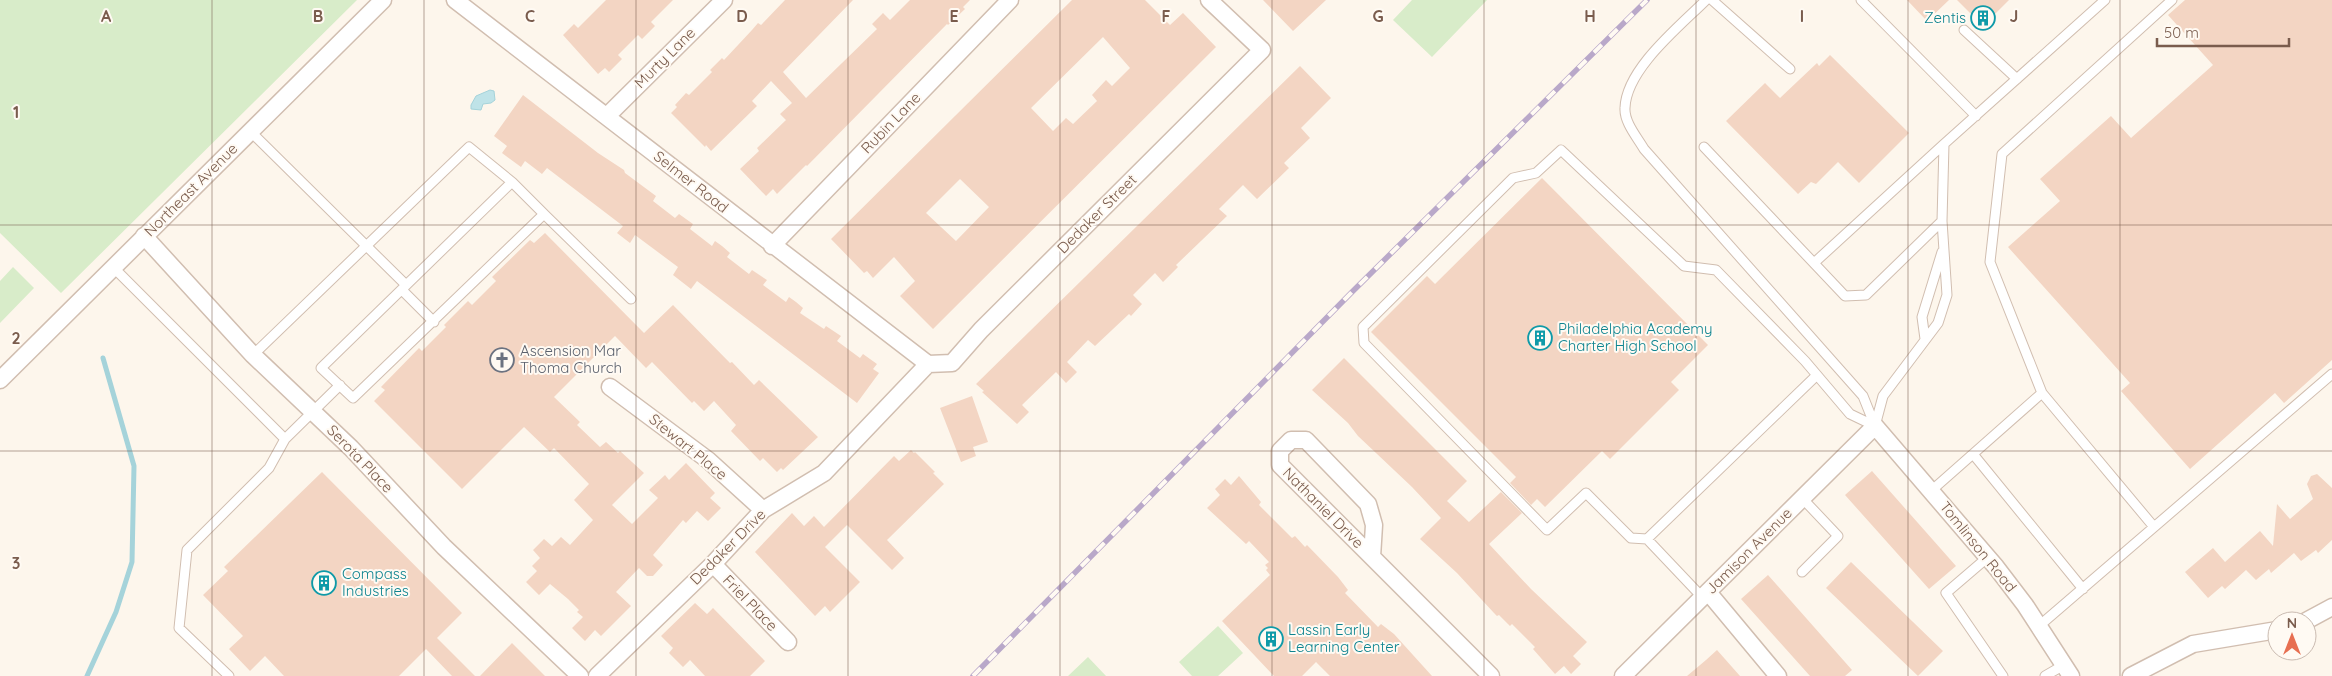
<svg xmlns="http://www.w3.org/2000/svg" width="2332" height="676" font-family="Quicksand,sans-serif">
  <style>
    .green { fill: #d8ecc9 }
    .water { fill: #bfe3e8; stroke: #a5d3da }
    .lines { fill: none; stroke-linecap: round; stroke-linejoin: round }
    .stream { stroke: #a5d3da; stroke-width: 5 }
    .building { fill: #f3d5c3; fill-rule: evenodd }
    .lane-casing { stroke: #d1beb0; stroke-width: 11 }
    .street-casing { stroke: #d1beb0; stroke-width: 19 }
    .lane { stroke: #fff; stroke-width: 9 }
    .street { stroke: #fff; stroke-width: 16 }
    .rail-casing { stroke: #b9a8c9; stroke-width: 5.5 }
    .rail { stroke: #fffaf3; stroke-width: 4; stroke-dasharray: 11; stroke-linecap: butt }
    .grid { fill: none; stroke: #7a5c4d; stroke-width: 1; stroke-opacity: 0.55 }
    .labels { text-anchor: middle; stroke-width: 4; stroke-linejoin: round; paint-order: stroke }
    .culture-label { font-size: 15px; fill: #0d838f; stroke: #fffaf3; text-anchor: start }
    .street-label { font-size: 15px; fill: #7a5c4d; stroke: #fffaf3 }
    .worship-label { font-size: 15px; fill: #5b616d; stroke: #fffaf3; text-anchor: start }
    .grid-label { font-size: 16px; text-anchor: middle; font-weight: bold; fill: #7a5c4d; stroke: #fffaf3; stroke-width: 4; stroke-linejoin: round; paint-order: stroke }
  </style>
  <rect width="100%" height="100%" fill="#fdf6ec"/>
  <!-- green -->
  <path class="green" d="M0,0H357L61,293L0,233Z
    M1412,0H1487L1432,57L1393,20Z
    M13,267L34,288L0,323V281Z
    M1218,626L1243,653L1218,676H1192L1179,662Z
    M1088,657L1106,676H1068Z"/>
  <!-- water -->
  <path class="water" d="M490,90L494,91L495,100L491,103L483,104L481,110L471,109V105L476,96Z"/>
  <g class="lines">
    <!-- stream -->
    <path class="stream" d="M87,676L116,612L132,562L134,466L103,358"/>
  </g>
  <!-- building -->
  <path class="building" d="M606,0H673L651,22L655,26L642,39L638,35L618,55L622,59L609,72L605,68L598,74L563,35L574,24L578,28Z
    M785,0H853L783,72L806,98L877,29L872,24L883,13L890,20L910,0H970L963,7L965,9L948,25L947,24L807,166L806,165L777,194L773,189L766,196L740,169L759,151L757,148L786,120L780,114L792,103L771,81L752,101L757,106L711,151L706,145L705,147L671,113L677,107L675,105L686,93L689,95L712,72L710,70L722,58L724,60L752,30L758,23L761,25Z
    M1072,0H1145L1170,25L1183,13L1216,47L933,329L900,296L915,281L894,257L873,278L867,271L864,273L831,239ZM1103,37L1130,68L1112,86L1106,80L1092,95L1097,101L1073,124L1066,118L1053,131L1031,108ZM960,179L989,207L956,241L926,213Z
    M1263,0H1326L1293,31Z
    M1907,0H1949L1927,21Z
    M1957,0H2009L1983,26Z
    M2185,0H2332V360L2284,403L2275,393L2190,469L2121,391L2130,383L2008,247L2060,201L2040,179L2111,116L2131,138L2213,65L2168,15Z
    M1830,55L1909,133L1859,183L1838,162L1816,184L1811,182L1798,194L1726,121L1765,83L1780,98L1817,63L1819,66Z
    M1300,66L1331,98L1301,128L1310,138L1284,163L1289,168L1257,199L1243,185L1219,209L1227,216L1176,265L1178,267L1163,282L1155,273L1133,295L1142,304L1131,316L1129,314L1095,346L1088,340L1067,362L1077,372L1066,383L1056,372L1022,405L1029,412L1017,424L982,392L984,391L976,384Z
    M523,95L598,153L624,170L625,173L656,196L653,201L675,218L679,214L693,224L690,229L712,246L715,241L722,246L730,253L727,257L749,274L752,270L767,280L763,285L786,302L789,297L796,302L803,308L800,313L824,329L826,326L841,336L837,341L860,358L863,354L877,364L873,369L879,373L857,403L697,281L691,289L673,275L678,267L635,235L630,243L617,233L623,226L547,168L542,174L525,161L521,167L502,153L507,146L494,136Z
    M1542,178L1708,345L1671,382L1679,390L1610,459L1602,451L1545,507L1537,499L1531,505L1510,483L1516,477L1371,332L1427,276L1435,284Z
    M545,233L644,333L673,305L730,363L732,362L754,385L759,380L818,437L783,470L781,468L777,472L763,458L760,461L731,431L736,425L714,401L704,411L694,401L692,403L652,362L646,368L615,336L554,397L580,422L577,425L600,447L606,442L618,453L620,451L644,473L612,505L632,524L658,498L649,490L665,475L669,480L686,463L715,493L710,498L721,508L708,521L697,511L686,523L683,520L653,555L663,565L653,576H647L639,568L616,592L631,606L601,636L595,630L585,641L572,628L583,617L577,612L579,610L568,599L550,584L539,595L526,582L537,571L532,566L540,558L533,550L544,539L552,546L561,537L570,545L593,520L574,500L589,484L554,448L550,452L524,427L462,489L374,401L385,390L381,387L419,348L422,351L446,327L444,325L468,301L472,305L496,281L492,277L530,240L534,243Z
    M1344,358L1467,481L1447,501L1469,522L1501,492L1522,513L1489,544L1531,589L1587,642L1573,656L1581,664L1571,674L1564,666L1555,674L1533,649L1535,647L1512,624L1510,626L1499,615L1497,616L1494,613L1457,573L1420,539L1441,518L1412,487L1358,436L1348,423L1312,390Z
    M972,396L988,442L973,447L976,456L961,462L940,408Z
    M911,450L914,453L915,452L935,472L933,473L944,484L887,540L904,558L892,570L847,525L825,547L860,582L830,612L825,606L815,616L755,552L792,513L804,526L814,516L824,527L894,456L899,461Z
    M1872,471L1956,566L1929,589L1845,495Z
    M322,472L462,613L437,638L475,676H452L426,649L399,676H284L265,656L250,671L229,649L243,636L203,595L228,571L224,567Z
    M2317,474L2332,488V540L2318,553L2316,550L2301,561L2294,553L2271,573L2269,569L2256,580L2246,570L2225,589L2222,586L2208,598L2185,572L2213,548L2225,562L2260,531L2273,546L2277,504L2290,519L2313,499L2307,484L2311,476Z
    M1239,476L1261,502L1259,505L1292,538L1295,536L1305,547L1307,545L1338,577L1348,590L1345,593L1378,627L1381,624L1394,634L1432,676H1330L1316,662L1302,676H1274L1222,621L1270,575L1266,570L1268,568L1265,565L1269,562L1249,541L1246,544L1207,508L1220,495L1215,489L1225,479L1231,485Z
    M1851,562L1943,651L1918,676L1826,588Z
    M1768,575L1852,670L1845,676H1810L1741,599Z
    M695,603L707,614L713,608L765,661L750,676H705L690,660L683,667L669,653L673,648L661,636Z
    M512,643L545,676H480Z
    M1717,650L1740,676H1687L1706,660Z"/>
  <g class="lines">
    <!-- lane casing -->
    <g class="lane-casing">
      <path id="lane" d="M1706,0C1680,26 1626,69 1625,108C1624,122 1637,137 1644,149L1863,396L1875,426
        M1712,0L1790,69
        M1861,0L1976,116
        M1964,30L2017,79
        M251,132L406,285
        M1704,147L1845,296L1866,295L1942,221
        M512,182L544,214L353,398L321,368Z
        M544,214L631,299
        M1814,263L1944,144
        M113,267L285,439L340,385
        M402,290L434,322
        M1925,339L1922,317L1942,252
        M253,355L469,147L512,182
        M2042,393L1990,262L2002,154L2172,0
        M1875,426L1883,396L1938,323L1947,295L1942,221L1944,144L2105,0
        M1973,454L2083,589
        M1931,491L2042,393L2154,527
        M1647,539L1817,375
        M1988,557L1946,593L2003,676
        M1802,572L1838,536L1802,498
        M1702,597L1647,539L1631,538L1586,493L1547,530L1364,343L1363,327L1513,178L1536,173L1561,150L1684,266L1716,270L1805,361L1850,414L1875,426
        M2039,626L2332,374
        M229,676L179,628L187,550L269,468L285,439
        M2045,676L2064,665"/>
    </g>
    <!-- street casing -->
    <g class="street-casing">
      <path id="street" d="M455,0L928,364
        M607,116L724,0
        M144,236L253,355L351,448L444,547L580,676
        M772,246L1010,0
        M928,364L952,363L981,330L1262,50L1209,0
        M0,380L383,0
        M610,387L708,460L763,510
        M1372,557L1374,525L1368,504L1306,440H1291L1280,451V465L1491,676
        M713,564L788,642
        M1708,592L1778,676
        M2306,621L2332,607
        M597,676L713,564L763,510L824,473L928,364
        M1623,676L1875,426L1996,567L2025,605L2071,676
        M2131,676L2193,644L2277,630"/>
    </g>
    <!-- lane -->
    <use href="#lane" class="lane"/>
    <!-- street -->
    <use href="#street" class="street"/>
    <!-- rail casing -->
    <g class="rail-casing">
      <path id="rail" d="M973,676L1353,291L1647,0"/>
    </g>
    <!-- rail -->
    <use href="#rail" class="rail"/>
  </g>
  <!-- grid -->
  <path class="grid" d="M212,0V676M424,0V676M636,0V676M848,0V676M1060,0V676M1272,0V676M1484,0V676M1696,0V676M1908,0V676M2120,0V676M0,225H2332M0,451H2332"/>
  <!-- icons -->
  <defs>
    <g id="building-ring" transform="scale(1.25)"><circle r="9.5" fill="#fffaf3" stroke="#0f9aa8" stroke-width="1.5"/><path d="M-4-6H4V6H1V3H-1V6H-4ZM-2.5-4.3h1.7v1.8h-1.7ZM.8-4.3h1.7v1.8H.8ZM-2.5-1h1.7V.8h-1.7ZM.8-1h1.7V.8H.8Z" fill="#0f9aa8"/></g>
    <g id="church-ring" transform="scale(1.25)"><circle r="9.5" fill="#fffaf3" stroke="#6b7280" stroke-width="1.5"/><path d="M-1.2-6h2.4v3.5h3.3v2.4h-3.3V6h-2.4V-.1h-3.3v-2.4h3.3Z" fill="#6b7280"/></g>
  </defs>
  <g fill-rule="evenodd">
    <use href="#building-ring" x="1983" y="18"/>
    <use href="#building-ring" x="1540" y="338"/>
    <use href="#church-ring" x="502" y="360"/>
    <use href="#building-ring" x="324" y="583"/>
    <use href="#building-ring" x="1271" y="639"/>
  </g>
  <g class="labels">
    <!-- culture labels -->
    <g class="culture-label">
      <text x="1966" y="23" text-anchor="end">Zentis</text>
      <text x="1558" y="334">Philadelphia Academy<tspan x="1558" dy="17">Charter High School</tspan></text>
      <text x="342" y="579">Compass<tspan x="342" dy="17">Industries</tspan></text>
      <text x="1288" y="635">Lassin Early<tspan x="1288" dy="17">Learning Center</tspan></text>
    </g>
    <!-- street labels -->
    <g class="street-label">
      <text transform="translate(665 58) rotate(-45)" y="5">Murty Lane</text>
      <text transform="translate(891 123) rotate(-46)" y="5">Rubin Lane</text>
      <text transform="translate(691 182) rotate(38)" y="5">Selmer Road</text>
      <text transform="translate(191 190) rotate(-45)" y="5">Northeast Avenue</text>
      <text transform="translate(1097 214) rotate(-45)" y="5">Dedaker Street</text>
      <text transform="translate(688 447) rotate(39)" y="5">Stewart Place</text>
      <text transform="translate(360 459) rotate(46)" y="5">Serota Place</text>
      <text transform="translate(1323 508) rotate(45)" y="5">Nathaniel Drive</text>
      <text transform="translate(728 547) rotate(-45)" y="5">Dedaker Drive</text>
      <text transform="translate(1978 547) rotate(51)" y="5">Tomlinson Road</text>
      <text transform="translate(1749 551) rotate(-45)" y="5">Jamison Avenue</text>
      <text transform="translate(750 603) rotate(46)" y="5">Friel Place</text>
    </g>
    <!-- worship labels -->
    <g class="worship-label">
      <text x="520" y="356">Ascension Mar<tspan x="520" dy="17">Thoma Church</tspan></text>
    </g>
  </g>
  <g class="grid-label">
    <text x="106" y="22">A</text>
    <text x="318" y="22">B</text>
    <text x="530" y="22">C</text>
    <text x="742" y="22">D</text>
    <text x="954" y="22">E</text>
    <text x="1166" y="22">F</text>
    <text x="1378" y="22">G</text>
    <text x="1590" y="22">H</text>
    <text x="1802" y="22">I</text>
    <text x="2014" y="22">J</text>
    <text x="16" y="118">1</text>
    <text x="16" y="344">2</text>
    <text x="16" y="569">3</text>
  </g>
  <!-- north arrow -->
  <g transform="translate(2292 636)"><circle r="24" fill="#fffaf3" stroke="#cabbb1"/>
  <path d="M0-4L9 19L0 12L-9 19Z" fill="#e76f51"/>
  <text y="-8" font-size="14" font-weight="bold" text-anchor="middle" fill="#7a5c4d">N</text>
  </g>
  <!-- scale -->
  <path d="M2157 38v8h132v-8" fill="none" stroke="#7a5c4d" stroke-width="2.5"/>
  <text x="2164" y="38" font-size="15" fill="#7a5c4d" stroke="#fffaf3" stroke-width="4" paint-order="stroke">50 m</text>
</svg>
